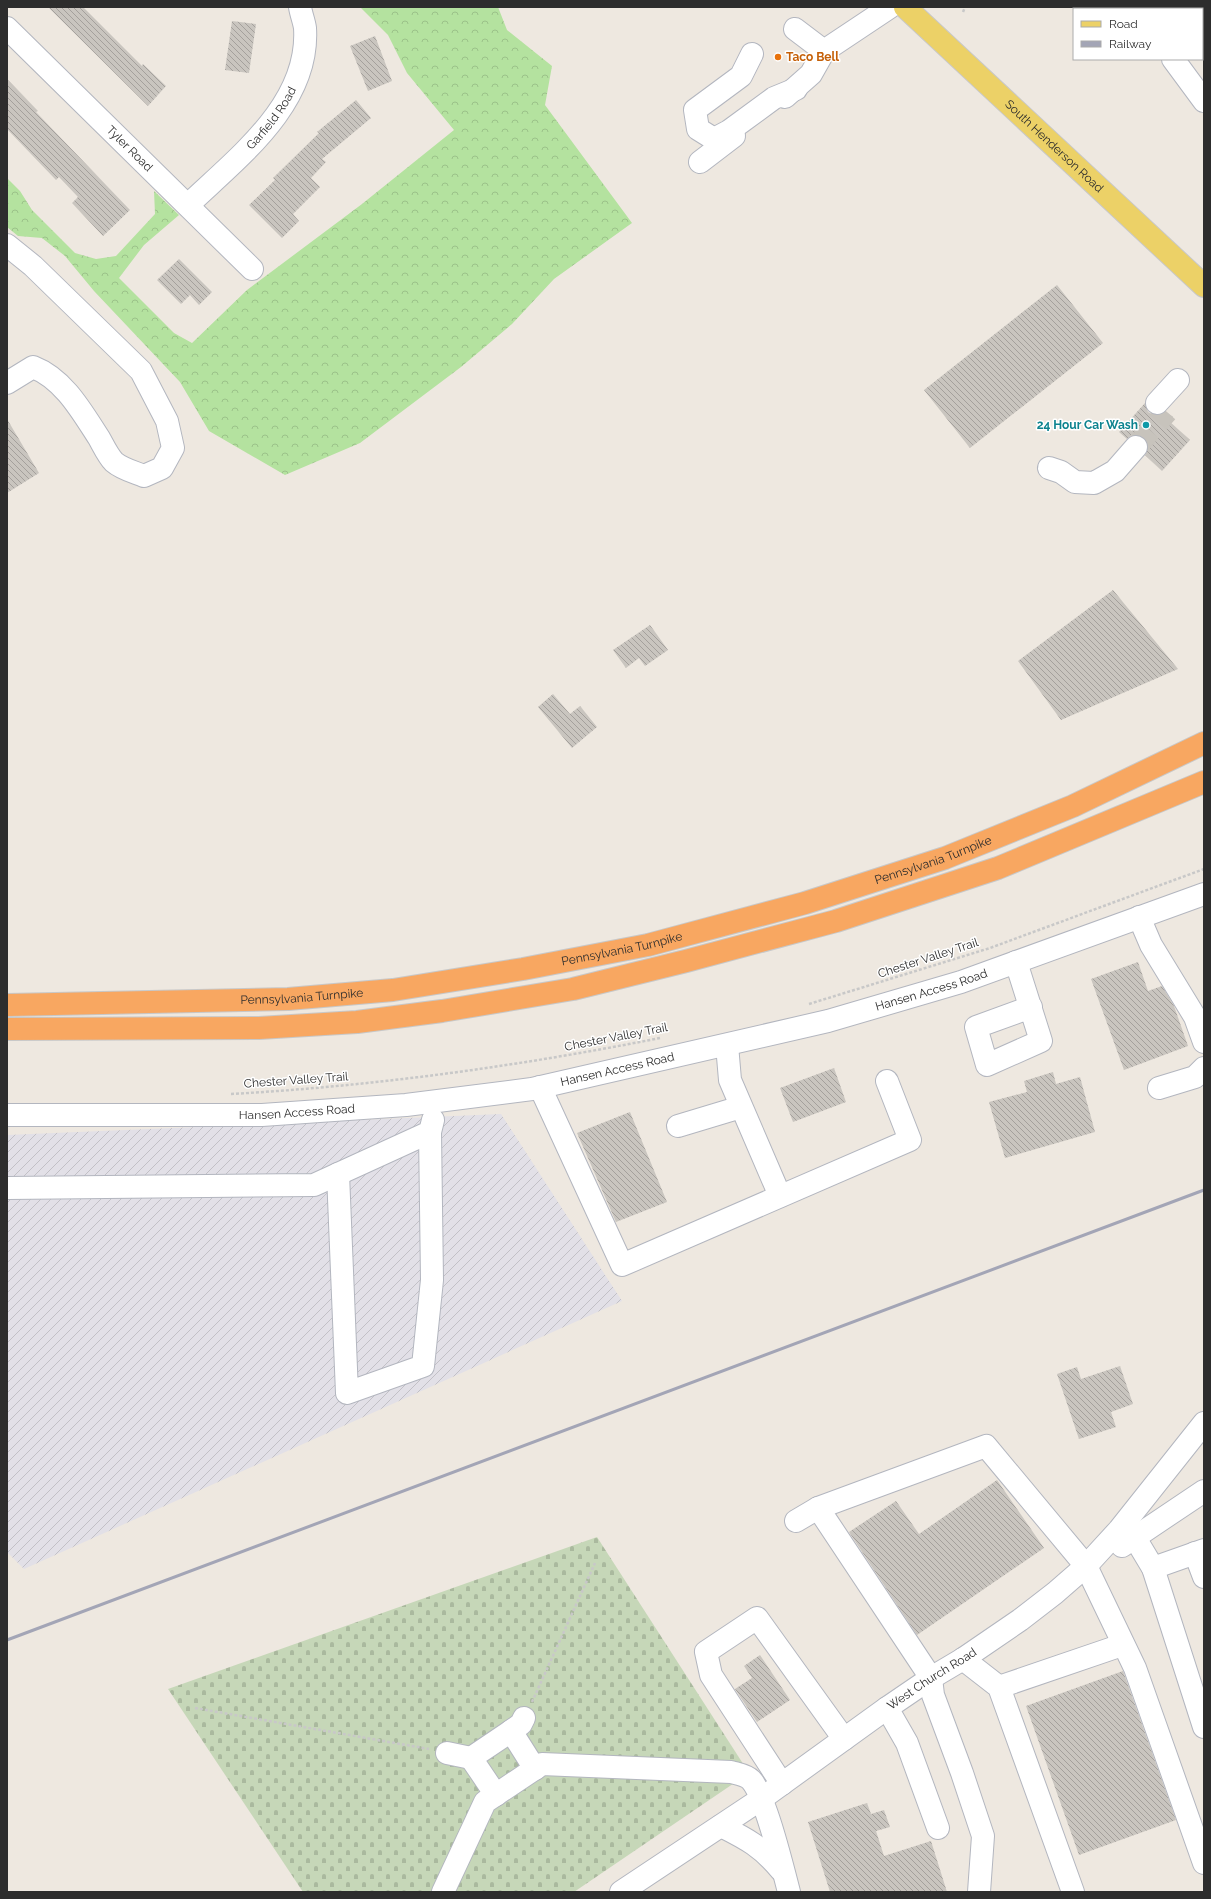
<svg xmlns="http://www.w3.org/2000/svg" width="1211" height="1899" font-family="Raleway,sans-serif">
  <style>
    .industrial { fill: url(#industrial-furrows) }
    .forest { fill: url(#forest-crowns) }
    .cemetery { fill: url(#cemetery-stones) }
    .building { fill: url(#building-back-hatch) }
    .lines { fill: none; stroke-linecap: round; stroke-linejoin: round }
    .minor-tunnel { stroke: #c7c3bc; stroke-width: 22; stroke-dasharray: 22 11; stroke-linecap: butt }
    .minor-casing { stroke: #b3b6bf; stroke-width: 24 }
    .major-casing { stroke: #c8c8c8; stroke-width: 24 }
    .highway-casing { stroke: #c8c8c8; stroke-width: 24 }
    .path { stroke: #c8c8c8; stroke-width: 2.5; stroke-dasharray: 3 2; stroke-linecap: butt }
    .minor { stroke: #fff; stroke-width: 22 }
    .major { stroke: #ecd167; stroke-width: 22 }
    .highway { stroke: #f8a761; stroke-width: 22 }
    .rail { stroke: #a3a5b6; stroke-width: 3 }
    .food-dot { fill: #e8710a; stroke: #fff; stroke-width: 1.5 }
    .culture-dot { fill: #0f9aa8; stroke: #fff; stroke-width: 1.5 }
    .labels { text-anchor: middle; stroke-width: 3; stroke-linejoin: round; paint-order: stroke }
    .food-label { font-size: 12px; font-weight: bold; fill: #c56008; stroke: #fff; text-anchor: start }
    .street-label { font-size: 12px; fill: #2d2d2d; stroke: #fff }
    .culture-label { font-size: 12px; font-weight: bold; fill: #0d838f; stroke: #fff; text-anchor: end }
  </style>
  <defs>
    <pattern id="industrial-furrows" width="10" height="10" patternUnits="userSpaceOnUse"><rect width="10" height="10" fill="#e2e0e7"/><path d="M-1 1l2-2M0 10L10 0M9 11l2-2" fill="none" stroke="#c2c0c6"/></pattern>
    <pattern id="forest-crowns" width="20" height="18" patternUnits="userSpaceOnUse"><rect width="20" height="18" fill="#b4e29f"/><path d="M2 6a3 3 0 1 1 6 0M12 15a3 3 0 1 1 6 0" fill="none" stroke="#9bc289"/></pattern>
    <pattern id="cemetery-stones" width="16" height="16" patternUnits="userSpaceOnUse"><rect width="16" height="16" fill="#c6d7b8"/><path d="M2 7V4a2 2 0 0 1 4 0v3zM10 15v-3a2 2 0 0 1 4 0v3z" fill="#aab99e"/></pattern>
    <pattern id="building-back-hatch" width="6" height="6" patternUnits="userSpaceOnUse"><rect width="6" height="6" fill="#c9c5bf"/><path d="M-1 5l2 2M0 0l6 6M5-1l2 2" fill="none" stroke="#a4a09c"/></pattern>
  </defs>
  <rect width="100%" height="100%" fill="#eee8e0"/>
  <!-- industrial -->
  <path class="industrial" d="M501,1114L622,1301L24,1569L7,1552V1135Z"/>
  <!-- forest -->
  <path class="forest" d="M360,7H498L507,30L552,66L545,105L632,223L554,279L512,324L461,367L360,443L285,475L209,431L180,382L94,291L65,256L42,238L18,236L7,227V178L20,191L32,210L75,253L96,259L116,256L155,214L154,191L179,215L144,245L119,278L174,333L192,343L247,290L362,204L454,130L407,73L388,35Z"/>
  <!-- cemetery -->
  <path class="cemetery" d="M597,1537L749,1773L574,1892H303L168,1689Z"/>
  <!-- building -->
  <path class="building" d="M48,7H83L142,66L143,64L166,86L148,106Z
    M232,21L256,24L249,73L225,70Z
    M375,36L392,81L368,91L350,46Z
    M7,79L38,111L36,112L130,210L103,236L72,203L78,197L59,177L56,180L7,129Z
    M356,100L371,118L322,159L326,162L311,178L320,187L293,214L299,221L282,238L249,205L275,180L273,178L319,133L317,132Z
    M179,259L212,292L199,305L190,295L181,304L157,280Z
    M1057,285L1103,343L970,448L924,390Z
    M1145,403L1148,412L1154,415H1160L1166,412L1173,417L1169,421L1190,440L1162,471L1145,455L1148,449V443L1144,438L1138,435H1132L1127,439L1119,432Z
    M7,419L39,473L7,493Z
    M1113,590L1178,669L1061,720L1018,661Z
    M650,625L668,650L645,666L639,658L626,668L613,650Z
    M553,694L570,714L580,706L597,727L572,748L538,707Z
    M1138,962L1148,991L1162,986L1174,1006L1188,1046L1124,1070L1091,979Z
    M834,1068L846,1102L793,1122L780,1088Z
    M1053,1072L1056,1084L1080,1077L1095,1132L1005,1158L989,1102L1027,1092L1024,1081Z
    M630,1112L667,1202L616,1222L577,1133Z
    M1120,1366L1133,1404L1111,1412L1116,1427L1079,1439L1057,1374L1077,1367L1081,1379Z
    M997,1480L1044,1548L917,1635L849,1532L896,1501L919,1534Z
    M760,1655L790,1700L757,1722L735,1689L752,1678L744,1666Z
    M1123,1671L1176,1820L1079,1855L1026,1706Z
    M867,1803L871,1814L884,1810L890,1827L876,1831L884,1856L931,1841L947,1892H830L808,1822Z"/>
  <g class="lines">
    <!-- minor-tunnel -->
    <path class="minor-tunnel" d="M1136,447L1167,412"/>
    <!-- minor casing -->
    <g class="minor-casing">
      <g id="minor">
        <path d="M1135,7L1136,9"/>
        <path id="s1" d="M7,28L252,269"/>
        <path d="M795,29L824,51L890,7"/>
        <path d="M752,54L741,76L695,110L698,129L714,139L729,131L774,98L796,89"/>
        <path d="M1173,59L1204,101"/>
        <path d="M785,97L811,74L824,51"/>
        <path d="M700,162L734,136"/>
        <path id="s2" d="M188,205C237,158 310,104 305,28C304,21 301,14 300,7"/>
        <path d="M7,245L33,266L141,371L167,421L173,448L162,468L144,476C134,472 122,469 114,462C108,456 103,445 99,438C82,412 64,379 33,367L7,383"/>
        <path d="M1157,403L1178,380"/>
        <path d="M1049,468L1061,472L1075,482L1094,483L1115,471L1136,447"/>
        <path d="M1139,917L1151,945L1195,1017L1204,1042"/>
        <path d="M1016,962L1041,1041L987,1065L976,1027L1031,1007"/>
        <path d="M727,1045L730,1080L780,1196"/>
        <path d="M540,1087L622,1265L910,1140L887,1081"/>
        <path d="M1159,1088L1195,1077L1204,1068"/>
        <path id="s3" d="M7,1115H262L406,1105L532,1089L828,1021L961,982L1204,894"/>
        <path d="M678,1126L741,1107"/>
        <path d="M338,1174L347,1393L423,1366L432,1280L430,1132"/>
        <path d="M7,1188L314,1185L430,1132L433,1120"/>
        <path d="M818,1508L931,1678L933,1695L962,1773L983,1836L979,1892"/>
        <path d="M796,1521L818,1508L986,1446L1086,1566L1135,1668L1204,1863"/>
        <path d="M1135,1538L1153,1568L1204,1727"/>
        <path d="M1122,1546L1204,1491"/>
        <path d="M1195,1553L1204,1577"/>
        <path d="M1153,1568L1204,1550"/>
        <path d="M963,1659L999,1687L1073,1892"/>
        <path d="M999,1687L1122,1645"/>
        <path d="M887,1708L907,1743L938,1828"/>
        <path d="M511,1731L521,1724L524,1718"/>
        <path d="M447,1753L471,1758"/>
        <path d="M782,1784L711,1675L706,1652L757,1618L844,1739"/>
        <path d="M496,1795L471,1758L511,1731L535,1769"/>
        <path d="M721,1826C747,1839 762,1847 781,1870"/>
        <path d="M443,1892L485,1802L542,1764L731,1772C738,1774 746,1775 751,1780C765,1795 783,1869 789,1892"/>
        <path id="s4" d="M621,1892L761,1799L887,1708L931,1678L963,1659L1020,1620L1055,1593L1086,1566L1119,1530L1204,1423"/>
      </g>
    </g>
    <!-- major casing -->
    <g class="major-casing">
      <g id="major">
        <path id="s5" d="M905,7L1204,286"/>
      </g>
    </g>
    <!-- highway casing -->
    <g class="highway-casing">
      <g id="highway">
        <path id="s6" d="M7,1005L288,999L393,990L523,969L648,945L805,903L945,858L1073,806L1204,743"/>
        <path d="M7,1029L259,1028L357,1022L442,1011L573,989L686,961L836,921L998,868L1204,782"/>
      </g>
    </g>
    <!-- path -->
    <path class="path" d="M963,12L965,7
      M809,1004L990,948L1204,869
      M231,1094C375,1086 519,1066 660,1038
      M532,1702L595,1563
      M195,1708L429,1749"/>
    <!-- minor -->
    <use href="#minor" class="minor"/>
    <!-- major -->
    <use href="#major" class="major"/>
    <!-- highway -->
    <use href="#highway" class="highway"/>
    <!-- rail -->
    <path class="rail" d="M7,1640L1204,1190"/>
  </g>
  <!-- markers -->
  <circle class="food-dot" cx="778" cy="57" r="4"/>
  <circle class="culture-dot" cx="1146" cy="425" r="4"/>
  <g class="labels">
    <!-- food labels -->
    <g class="food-label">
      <text x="786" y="61">Taco Bell</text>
    </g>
    <!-- street labels -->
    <g class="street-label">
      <text dy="4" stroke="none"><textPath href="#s2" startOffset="121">Garfield Road</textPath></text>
      <text dy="4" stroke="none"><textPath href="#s5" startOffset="204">South Henderson Road</textPath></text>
      <text dy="4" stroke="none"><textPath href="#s1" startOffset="172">Tyler Road</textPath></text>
      <text dy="4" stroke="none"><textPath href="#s6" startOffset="943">Pennsylvania Turnpike</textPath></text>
      <text dy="4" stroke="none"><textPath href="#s6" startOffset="619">Pennsylvania Turnpike</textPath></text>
      <text transform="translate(928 958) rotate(-18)" y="4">Chester Valley Trail</text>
      <text dy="4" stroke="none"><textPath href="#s3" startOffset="938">Hansen Access Road</textPath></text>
      <text dy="4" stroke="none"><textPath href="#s6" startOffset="295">Pennsylvania Turnpike</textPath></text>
      <text transform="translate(616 1037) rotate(-11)" y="4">Chester Valley Trail</text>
      <text dy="4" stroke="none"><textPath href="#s3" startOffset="614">Hansen Access Road</textPath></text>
      <text transform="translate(296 1080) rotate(-4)" y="4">Chester Valley Trail</text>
      <text dy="4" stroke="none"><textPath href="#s3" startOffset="290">Hansen Access Road</textPath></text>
      <text dy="4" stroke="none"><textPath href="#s4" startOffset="377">West Church Road</textPath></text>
    </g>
    <!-- culture labels -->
    <g class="culture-label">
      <text x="1138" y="429">24 Hour Car Wash</text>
    </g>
  </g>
  <!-- border -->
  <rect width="1211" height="1899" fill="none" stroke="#2d2d2d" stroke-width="16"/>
  <!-- legend -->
  <rect x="1073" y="8" width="130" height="52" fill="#ffffff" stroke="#ababab"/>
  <rect x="1081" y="21" width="20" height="6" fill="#ecd167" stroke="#ababab"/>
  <text x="1109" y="28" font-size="12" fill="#2d2d2d">Road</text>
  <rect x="1081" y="41" width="20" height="6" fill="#a3a5b6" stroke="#ababab"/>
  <text x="1109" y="48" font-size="12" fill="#2d2d2d">Railway</text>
</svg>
